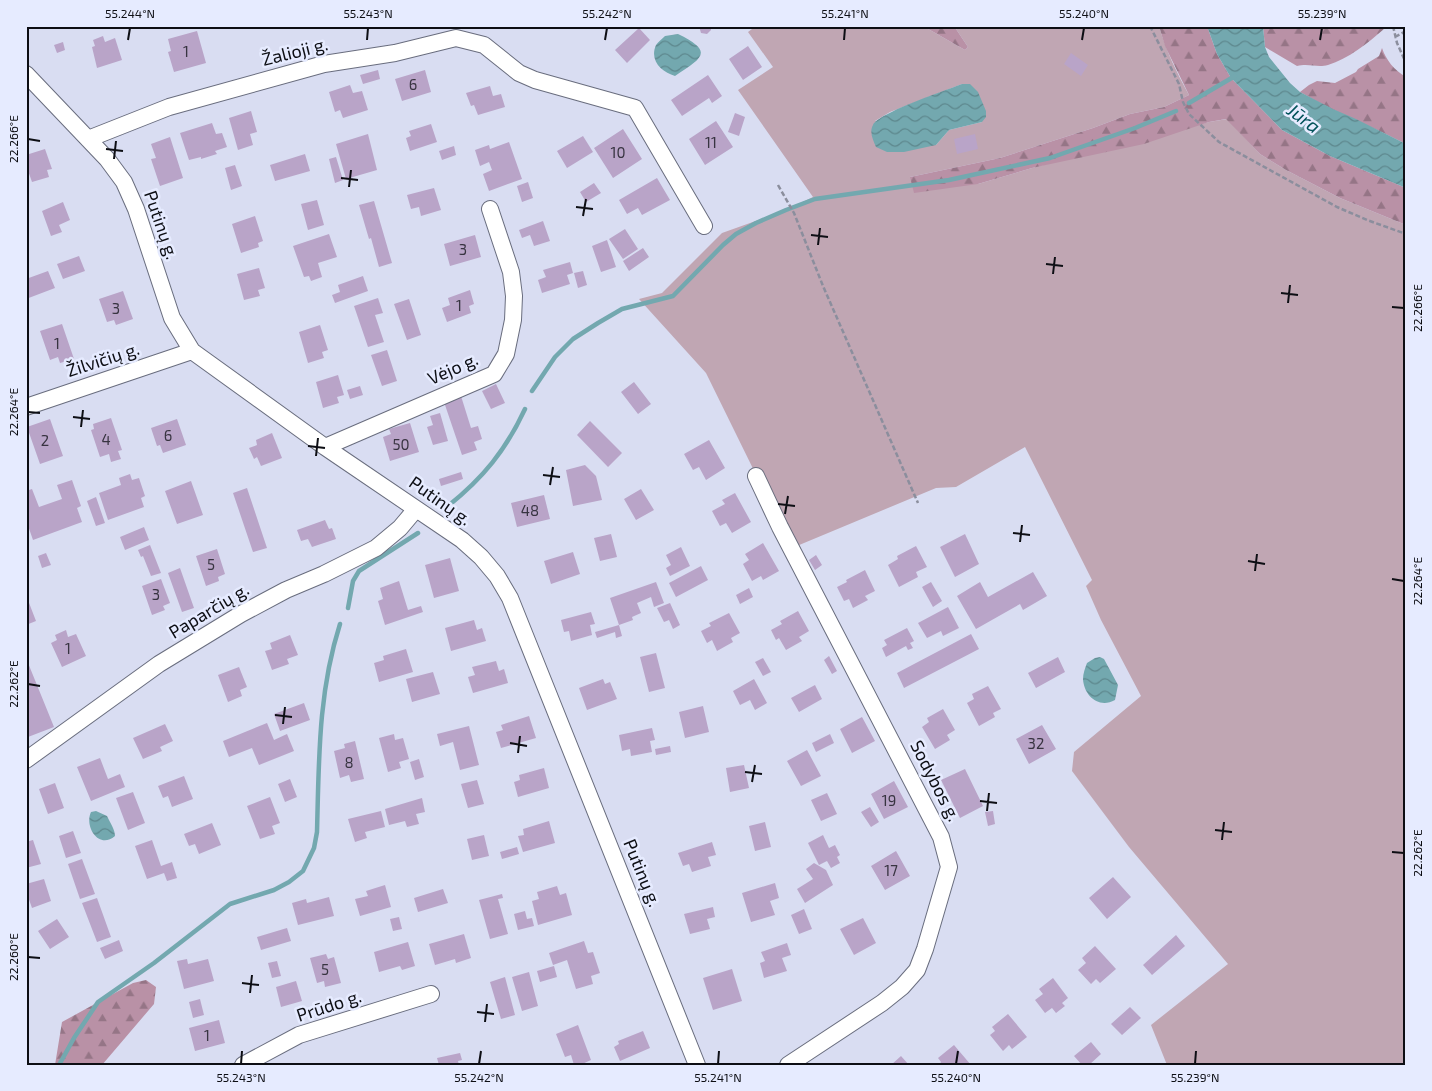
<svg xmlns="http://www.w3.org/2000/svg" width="1432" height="1091" font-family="'Exo 2',sans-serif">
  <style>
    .green { fill: #c0a6b3; fill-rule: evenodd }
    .forest { fill: url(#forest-firs) }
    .water { fill: url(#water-waves) }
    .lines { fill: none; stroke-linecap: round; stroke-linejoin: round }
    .stream { stroke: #73a8af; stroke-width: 4.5 }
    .building { fill: #b9a4c8 }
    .street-casing { stroke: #696d7e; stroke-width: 18 }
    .path { stroke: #8b8e9d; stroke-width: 2.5; stroke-dasharray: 5 2.5; stroke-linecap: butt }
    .street { stroke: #fff; stroke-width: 16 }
    .ticks { fill: none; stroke: #0d0e14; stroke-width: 2 }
    .labels { text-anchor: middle; stroke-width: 5; stroke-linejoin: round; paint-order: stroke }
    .number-label { font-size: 15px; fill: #383441 }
    .street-label { font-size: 18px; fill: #0d0e14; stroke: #e6ebff }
    .water-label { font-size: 19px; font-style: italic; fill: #005159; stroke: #e6ebff }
    .neatline { fill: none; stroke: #0d0e14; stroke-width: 2 }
    .ticks-label { font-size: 12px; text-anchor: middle; fill: #0d0e14 }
  </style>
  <defs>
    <pattern id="forest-firs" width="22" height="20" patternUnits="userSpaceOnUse" patternTransform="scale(1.25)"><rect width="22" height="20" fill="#b991a6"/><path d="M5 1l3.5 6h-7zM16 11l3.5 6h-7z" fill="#957586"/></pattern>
    <pattern id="water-waves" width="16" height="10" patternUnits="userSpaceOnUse" patternTransform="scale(1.25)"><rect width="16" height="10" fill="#73a8af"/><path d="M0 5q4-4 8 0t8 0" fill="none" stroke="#5d878d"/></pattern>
  </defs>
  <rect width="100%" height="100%" fill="#d9ddf2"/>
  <!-- green -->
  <path class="green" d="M756,26H923L965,50L968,47L954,26H1159C1166,51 1177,73 1189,95L1164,107L1130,114L1093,128L1000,158L910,177L978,184L1032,168L1209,122L1227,119L1260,154L1286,170L1340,198L1406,225V1065H1167L1151,1025L1228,964L1129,847L1072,771L1074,752L1141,696L1101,620L1086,586L1092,580L1025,447L956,487L936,488L792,548L706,373L639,299L662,293L722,233L786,210L813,197L738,90L773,67L748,32ZM962,84L982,122L949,130L936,145L875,121L890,112Z"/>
  <!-- forest -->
  <path class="forest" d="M923,26H954L968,47L965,50Z
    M1159,26H1207L1217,54L1231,78L1282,130L1330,156L1406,188V225L1340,198L1286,170L1260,154L1226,119L1209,122L1144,144L1032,168L978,184L914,193L910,177L1000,158L1093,128L1130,114L1164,107L1189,95L1165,46Z
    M1263,26H1384V29C1368,43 1348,59 1328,65C1317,68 1309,63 1297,66L1265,47Z
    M1382,48C1386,60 1394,70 1406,77V144C1371,126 1334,112 1300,92L1309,85L1317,81L1335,83L1356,72L1358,69L1379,56Z
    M146,980L156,987L154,1004L102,1065H55L62,1022L133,983Z"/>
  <!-- water -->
  <path class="water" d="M1207,26H1263L1265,47L1269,57L1290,83L1300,92L1333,109L1356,119L1406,144V188L1330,156L1282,130L1231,78L1217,54Z
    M678,34C715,52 702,58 675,76C662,72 649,61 656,45C658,42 662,39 665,36Z
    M962,84H970L978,92L986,111V117L982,122L949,130L936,145L904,152H887L876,147C873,140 869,132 873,125C878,113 947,90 962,84Z
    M1100,657L1104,659L1118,685L1115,700C1099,709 1084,696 1083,679C1083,674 1085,668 1087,663L1095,658Z
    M96,811L107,816C110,823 115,829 115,836C99,850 84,827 91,812Z"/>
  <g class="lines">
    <!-- stream -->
    <path class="stream" d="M1189,103L1235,76
      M532,391L555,357L573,339L598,323L622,309L673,296L723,245L736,234L756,223L786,210L815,199L949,180L1050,158L1135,128L1176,111
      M448,506C483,478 506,450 525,409
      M348,608L353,581L359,571L418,533
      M59,1065L74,1038L98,1002L154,963L230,904L274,890L289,882L303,871L314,848L317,832C319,760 318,693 340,624"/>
  </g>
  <!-- building -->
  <path class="building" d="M699,26H711V30L707,34L701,33Z
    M639,28L650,40L627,63L615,50Z
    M197,31L206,63L174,72L168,52L171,51L168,39Z
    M103,36L105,42L115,38L122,60L97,68L92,47L95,46L93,40Z
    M63,42L65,50L57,53L54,45Z
    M748,46L762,67L743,80L729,59Z
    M1071,53L1088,65L1081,76L1064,64Z
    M378,70L380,79L363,84L360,75Z
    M425,70L431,92L402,101L395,79Z
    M708,75L722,96L712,103L709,98L682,116L671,100Z
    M350,85L353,93L362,91L368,110L343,118L340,110L335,112L329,92Z
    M490,86L493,96L501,94L505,107L478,115L474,105L471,106L466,93Z
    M251,111L257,132L250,134L253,145L238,150L229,118Z
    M735,113L745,117L739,136L728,132Z
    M716,121L733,147L705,165L689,139Z
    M212,123L216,134L222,133L227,147L215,151L217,154L201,159V157L189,160L180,133Z
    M431,124L437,142L410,151L406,138L411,136L409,131Z
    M623,129L642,159L613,178L594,148Z
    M368,134L377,170L346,179L336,144Z
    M975,134L978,149L957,154L954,139Z
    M583,136L593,152L567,168L557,151Z
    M170,137L183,178L160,186L151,159L156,158L151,144Z
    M509,142L522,179L489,191L483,174L492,170L489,162L480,166L475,150L489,145L490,149Z
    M454,146L456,155L442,160L439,151Z
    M45,149L52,169L47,170L49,177L32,182L26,165V155Z
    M305,154L310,171L275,181L270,165Z
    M336,157L343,180L335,183L329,159Z
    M235,165L242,186L231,190L225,168Z
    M657,178L670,200L642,215L638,208L627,214L619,200Z
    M528,182L533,198L522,202L517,186Z
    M594,183L601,193L586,202L580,192Z
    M434,188L441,210L421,216L419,207L411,209L407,195Z
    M317,200L324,225L308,230L301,204Z
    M374,201L392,263L379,267L371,238L369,239L359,205Z
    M63,202L70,220L59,225L62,232L51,236L42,211Z
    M255,216L263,241L258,243L259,247L241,253L232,224Z
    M543,221L550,241L534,246L530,235L522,238L519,230Z
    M625,229L638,249L623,259L609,239Z
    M329,234L337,257L318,263L322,277L311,281L309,276L304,277L293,246Z
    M475,235L481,257L450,266L444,244Z
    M607,240L616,267L601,272L592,246Z
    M643,248L649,257L629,271L623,261Z
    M79,256L85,271L63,279L57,264Z
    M570,262L573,273L567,275L570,284L542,293L538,280L546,277L543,270Z
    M259,268L265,288L258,290L260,296L244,300L237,274Z
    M48,271L55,288L26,299V279Z
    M583,271L587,285L578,288L574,273Z
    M363,276L368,291L335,303L332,295L340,292L338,285Z
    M470,290L474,304L469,306L471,313L447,322L442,308L450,305L448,298Z
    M123,291L133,319L116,325L114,320L107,322L99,299Z
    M378,298L383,313L375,315L384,342L368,347L354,306Z
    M409,299L421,335L407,340L394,304Z
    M62,324L74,359L60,363L58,357L50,360L40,331Z
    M320,325L328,350L322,352L324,358L308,363L299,332Z
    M387,350L397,381L382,386L371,355Z
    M338,375L344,395L337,397L339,403L323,408L316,382Z
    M634,382L651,404L638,414L621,392Z
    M496,384L505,403L491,409L482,391Z
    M360,386L363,395L350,399L347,390Z
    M461,396L471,428L478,426L482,439L474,442L477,450L462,455L444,402Z
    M440,413L448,441L433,445L427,427L433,425L430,416Z
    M111,418L122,450L118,451L121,459L111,462L109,454L100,457L91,430L94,429L93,424Z
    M50,419L63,456L40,464L27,427Z
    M177,419L186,445L163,453L160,445L157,446L151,428Z
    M590,421L622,453L608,467L577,435Z
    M410,423L419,452L390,461L383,437L391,434L389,429Z
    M272,433L282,458L261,466L257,457L254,459L249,448L257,445L256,440Z
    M709,440L725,468L706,480L699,467L693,470L684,454Z
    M585,465L596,476L602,500L573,506L566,470Z
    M461,472L463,479L441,486L439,479Z
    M130,474L132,480L139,478L145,496L141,498L144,507L108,520L99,493L121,485L119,478Z
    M72,480L81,506L77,508L82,522L33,540L26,520V491L32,489L39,507L62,499L57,485Z
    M191,481L203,515L177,524L165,491Z
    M247,488L267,548L253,552L233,493Z
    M641,489L654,510L636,520L624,499Z
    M735,493L751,522L732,533L726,523L720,526L712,511L725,504L722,500Z
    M544,495L550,519L517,527L511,503Z
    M96,497L105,523L96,526L87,501Z
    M325,520L329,529L332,528L336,539L312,547L308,539L301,541L297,530Z
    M144,527L149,540L125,550L120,537Z
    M611,534L617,557L600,561L594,538Z
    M965,534L979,564L955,577L940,547Z
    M763,543L779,571L763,580L761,576L752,581L743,564L749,560L745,554Z
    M150,545L161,573L151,576L143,556L141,557L138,550Z
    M916,546L927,567L916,572L918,577L899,587L888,565L898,559L897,556Z
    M681,547L690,566L670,576L666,568L671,565L666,555Z
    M217,549L225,574L218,577L219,581L206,586L196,556Z
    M573,552L580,574L551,584L544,561Z
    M46,553L51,565L42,568L38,556Z
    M816,555L822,565L815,570L809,560Z
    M450,558L459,591L434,598L425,565Z
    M701,566L708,580L676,597L669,583Z
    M180,568L194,608L182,612L168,573Z
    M865,570L875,591L865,596L868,600L853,608L849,599L844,601L837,587L847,582L846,580Z
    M1033,572L1047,596L1023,610L1020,604L976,629L957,596L980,582L988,597Z
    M161,579L170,603L163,606L165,610L152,615L142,586Z
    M399,581L408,610L421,606L423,612L385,625L378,601L383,599L380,588Z
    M656,582L664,603L654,607L651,597L637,603L641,613L632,617L633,620L619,625L610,598Z
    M931,582L942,601L933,607L922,587Z
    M749,588L753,597L740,604L736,595Z
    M26,595L36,621L26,625Z
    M670,603L680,625L673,629L669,620L664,622L657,608Z
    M948,607L959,628L943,636L941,631L927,638L918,623Z
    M798,611L809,631L799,637L802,641L786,650L779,638L776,640L771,630L782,624L780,621Z
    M591,612L595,624L590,625L592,635L571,641L569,631L564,632L561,620Z
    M729,613L740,633L731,638L733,642L717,651L712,640L707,643L701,631L711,626L709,623Z
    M474,620L477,630L482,628L486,641L451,651L445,628Z
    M619,625L622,636L616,638L615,632L597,638L595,632Z
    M907,628L914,641L910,643L913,648L908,650L906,646L886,657L882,648L887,645L884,640Z
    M66,630L68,637L76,634L86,656L62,667L51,643L57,640L55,635Z
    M971,634L979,649L904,688L897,673Z
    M290,635L298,655L287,659L289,664L272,670L265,651L272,649L270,643Z
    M406,649L413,672L379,682L374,663L384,660L383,656Z
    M656,653L665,688L649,692L640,657Z
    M829,656L837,671L832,674L824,660Z
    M1058,657L1065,672L1036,688L1028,673Z
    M26,658L54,727L28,737L26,733Z
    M763,658L771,672L763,676L755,662Z
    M496,661L499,671L504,669L508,683L473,693L468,677L475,675L472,667Z
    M239,667L247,687L240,690L242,696L228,702L218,675Z
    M433,672L440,694L412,702L406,679Z
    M603,679L605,684L610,682L617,699L587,710L579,688Z
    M754,679L767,703L755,710L750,700L740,705L733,691Z
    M815,685L822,699L799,712L791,698Z
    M988,686L1001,709L993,713L995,717L979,726L967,703L974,699L972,694Z
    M304,703L310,720L280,731L274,714Z
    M703,706L709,732L685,738L679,712Z
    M943,709L955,730L947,735L950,740L935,749L922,727L929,722L927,718Z
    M529,716L536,738L501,748L496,732L503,730L501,725Z
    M862,717L875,741L852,753L840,729Z
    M267,723L274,740L287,734L294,751L259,765L252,748L229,757L223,741Z
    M165,724L173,741L160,747L162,751L143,759L133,738Z
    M1042,725L1056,749L1029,764L1016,739Z
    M469,726L479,765L460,770L453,742L440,746L437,734Z
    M652,728L655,740L650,741L652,752L631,756L630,749L622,751L619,735Z
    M394,734L395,740L403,738L409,759L399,762L401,768L388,772L379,738Z
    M830,734L834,743L816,752L812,743Z
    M355,741L364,779L351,782L349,775L340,778L334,751L345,748L344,744Z
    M670,746L671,752L656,755L655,749Z
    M807,750L821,776L801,786L787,761Z
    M100,758L108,779L120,774L125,787L91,801L77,767Z
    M419,759L424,777L415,780L410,762Z
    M744,765L749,788L730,792L726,768Z
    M544,768L549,788L518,797L514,782L520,780L519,775Z
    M965,769L983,806L960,818L941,780Z
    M184,776L193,799L172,807L168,796L163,798L158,786Z
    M290,779L297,797L285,802L278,784Z
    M477,780L484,804L468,808L461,784Z
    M894,781L908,807L884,819L871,794Z
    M55,783L64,808L48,814L39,789Z
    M133,792L145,823L128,830L116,798Z
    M827,793L837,814L821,821L811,800Z
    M270,797L280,823L272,826L275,834L260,839L247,806Z
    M422,798L425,812L416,814L419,824L407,827L405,821L389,825L385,809Z
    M870,807L879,822L871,827L861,812Z
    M381,811L385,827L365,832L367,838L355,842L348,819Z
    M993,811L995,824L988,826L985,812Z
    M549,821L555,843L523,852L518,836L524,835L523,829Z
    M765,822L771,847L755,851L749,826Z
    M212,823L221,845L199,854L195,844L189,846L184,834Z
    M73,831L81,853L66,858L59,836Z
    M484,835L489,856L472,860L467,839Z
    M823,835L829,848L835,845L840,855L837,857L840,863L831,868L827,861L819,865L808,843Z
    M33,840L41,864L26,868V842Z
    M152,840L161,866L172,862L177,878L167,881L164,873L147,879L135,846Z
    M712,842L716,855L708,857L711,866L692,872L689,864L683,866L678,853Z
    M517,847L519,854L502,859L500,852Z
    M896,851L910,876L885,890L871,866Z
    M82,859L95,894L80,899L68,864Z
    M814,863L826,870L833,885L805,903L797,889L813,879L806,869Z
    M1113,877L1131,897L1107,919L1089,898Z
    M44,879L51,901L32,908L26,891V884Z
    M775,883L779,898L770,901L775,915L751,922L742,893Z
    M385,885L391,907L360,916L355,899L368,896L366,891Z
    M557,886L560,895L566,893L572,915L538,925L532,901L539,899L537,892Z
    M443,889L448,903L418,912L414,898Z
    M502,894L503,898L498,899L508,934L490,939L479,900Z
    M329,897L334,916L298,925L292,903L306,899L307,903Z
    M97,898L111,937L97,942L82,903Z
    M713,907L715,917L707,919L710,929L690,934L684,914Z
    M804,909L812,929L799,934L791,915Z
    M525,911L527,919L532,918L534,926L518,930L514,914Z
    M399,917L402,929L393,931L390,919Z
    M863,918L876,943L854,955L840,929Z
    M57,919L69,937L50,949L38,931Z
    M287,928L291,941L261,950L257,937Z
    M464,934L471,958L456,963L455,959L435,965L429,944Z
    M1176,935L1185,946L1152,975L1143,965Z
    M119,940L123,951L105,959L100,948Z
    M584,941L588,953L593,952L600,973L591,976L593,984L576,989L567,960L553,965L549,953Z
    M408,942L415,966L402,970L400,966L379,972L374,952Z
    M787,943L791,955L782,958L787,971L764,978L760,963L765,961L761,952Z
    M1095,946L1116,969L1100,983L1096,979L1091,984L1078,970L1086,963L1082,958Z
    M326,954L328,959L334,957L341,983L325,987L324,981L317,983L310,958Z
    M187,959L188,964L208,959L214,981L184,989L177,961Z
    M277,961L281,976L272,978L268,963Z
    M554,966L557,977L540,982L537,971Z
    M732,969L742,1001L713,1010L703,978Z
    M529,972L538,1006L522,1011L512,977Z
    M505,977L515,1015L501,1019L490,982Z
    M1053,978L1068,998L1062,1003L1065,1006L1056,1013L1052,1008L1045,1013L1035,1000L1043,994L1039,989Z
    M296,981L302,1001L281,1007L276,987Z
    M200,999L204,1015L193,1018L189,1002Z
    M1130,1007L1141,1018L1122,1035L1111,1024Z
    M1008,1014L1027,1037L1012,1049L1009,1045L1003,1051L990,1035L995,1031L992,1027Z
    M219,1020L225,1043L195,1051L189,1028Z
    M578,1025L591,1060L580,1065H574L571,1055L565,1057L556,1034Z
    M643,1031L650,1048L620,1061L614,1047L619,1044L618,1041Z
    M1091,1042L1101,1054L1089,1065H1082L1074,1056Z
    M954,1045L971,1065H939L941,1062L938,1058Z
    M460,1053L462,1060L458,1061L459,1065H439L437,1058Z
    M901,1056L909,1065H891Z"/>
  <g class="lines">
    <!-- street casing -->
    <g class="street-casing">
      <path id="street" d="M26,74L107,159L124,182L136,209L172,318L192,351L325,447L462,540L481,557L497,576L510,598L697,1065
        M88,139L169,107L324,64L395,53L456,38L484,45L519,73L535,80L635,108L704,226
        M26,407L192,351
        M325,447L494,374L506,354L513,320L514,296L511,272L490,209
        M756,476L780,527L941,837L949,867L925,949L917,970L902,987L882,1003L788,1065
        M26,760L159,664L241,614L286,590L324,574L376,548L400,528L416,509
        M243,1065L299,1035L431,994"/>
    </g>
    <!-- path -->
    <path class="path" d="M1150,26L1179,84L1183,102L1189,114L1219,142L1337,207L1367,220L1406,234
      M1393,26L1397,43L1406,63
      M1395,37L1406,31
      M778,185L794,213L823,286L918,503"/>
    <!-- street -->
    <use href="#street" class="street"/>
  </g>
  <!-- ticks -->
  <path class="ticks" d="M128,40L130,28M367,40L368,28M605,40L607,28M844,40L845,28M1082,40L1084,28M1320,40L1322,28M28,139L40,141M106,149L123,151M114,159L116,141M341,178L358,180M349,187L351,170M576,207L593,209M583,216L586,199M811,235L828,237M818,245L820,228M1046,264L1063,266M1053,274L1055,257M1281,293L1298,295M1288,303L1290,285M1392,307L1404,308M28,412L40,413M73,417L90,419M81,427L83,410M308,446L325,448M316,456L318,438M543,475L560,477M550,485L553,467M778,504L795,506M785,514L788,496M1013,533L1030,535M1020,542L1022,525M1248,561L1265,564M1255,571L1257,554M1392,579L1404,581M28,684L40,686M275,715L292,717M283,724L285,707M510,743L527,746M518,753L520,736M745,772L762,774M752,782L755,765M980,801L997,803M987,811L989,793M1215,830L1232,832M1222,840L1224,822M1392,852L1404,853M28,957L40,958M242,983L259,985M250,993L252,975M477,1012L494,1014M485,1022L487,1004M241,1064L242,1051M479,1064L481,1051M718,1064L719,1051M956,1064L958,1051M1195,1064L1196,1051"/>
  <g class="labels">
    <!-- number labels -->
    <g class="number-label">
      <text x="186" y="57">1</text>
      <text x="413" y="90">6</text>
      <text x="711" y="148">11</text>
      <text x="618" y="158">10</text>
      <text x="463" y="255">3</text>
      <text x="459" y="311">1</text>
      <text x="116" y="314">3</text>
      <text x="57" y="349">1</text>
      <text x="168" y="441">6</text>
      <text x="106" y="445">4</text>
      <text x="45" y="446">2</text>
      <text x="401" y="450">50</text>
      <text x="530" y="516">48</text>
      <text x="211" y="570">5</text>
      <text x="156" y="600">3</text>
      <text x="68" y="654">1</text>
      <text x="1036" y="749">32</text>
      <text x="349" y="768">8</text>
      <text x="889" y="806">19</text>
      <text x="891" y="876">17</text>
      <text x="325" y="975">5</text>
      <text x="207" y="1041">1</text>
    </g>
    <!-- street labels -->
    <g class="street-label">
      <text transform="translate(295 52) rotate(-14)" y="6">Žalioji g.</text>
      <text transform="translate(161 225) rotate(71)" y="6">Putinų g.</text>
      <text transform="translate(103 360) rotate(-18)" y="6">Žilvičių g.</text>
      <text transform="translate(453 369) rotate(-24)" y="6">Vėjo g.</text>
      <text transform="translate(440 501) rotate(35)" y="6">Putinų g.</text>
      <text transform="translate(209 611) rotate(-31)" y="6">Paparčių g.</text>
      <text transform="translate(935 781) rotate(63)" y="6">Sodybos g.</text>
      <text transform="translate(642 873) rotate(68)" y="6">Putinų g.</text>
      <text transform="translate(329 1006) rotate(-18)" y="6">Prūdo g.</text>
    </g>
    <!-- water labels -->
    <g class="water-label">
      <text transform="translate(1304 118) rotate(37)" y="7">Jūra</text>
    </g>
  </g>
  <!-- border -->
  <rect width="1432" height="1091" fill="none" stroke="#e6ebff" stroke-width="55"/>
  <rect x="28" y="28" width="1376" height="1036" class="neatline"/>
  <g class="ticks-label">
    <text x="130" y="18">55.244°N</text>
    <text x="368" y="18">55.243°N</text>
    <text x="607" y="18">55.242°N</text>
    <text x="845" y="18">55.241°N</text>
    <text x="1084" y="18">55.240°N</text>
    <text x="1322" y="18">55.239°N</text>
    <text transform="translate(14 139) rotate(-90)" y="4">22.266°E</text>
    <text transform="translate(1418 308) rotate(-90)" y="4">22.266°E</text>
    <text transform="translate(14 412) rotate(-90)" y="4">22.264°E</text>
    <text transform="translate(1418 581) rotate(-90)" y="4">22.264°E</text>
    <text transform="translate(14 684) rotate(-90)" y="4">22.262°E</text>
    <text transform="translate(1418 853) rotate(-90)" y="4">22.262°E</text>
    <text transform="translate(14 957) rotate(-90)" y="4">22.260°E</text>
    <text x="241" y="1082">55.243°N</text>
    <text x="479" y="1082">55.242°N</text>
    <text x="718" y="1082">55.241°N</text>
    <text x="956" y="1082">55.240°N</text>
    <text x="1195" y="1082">55.239°N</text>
  </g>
</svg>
